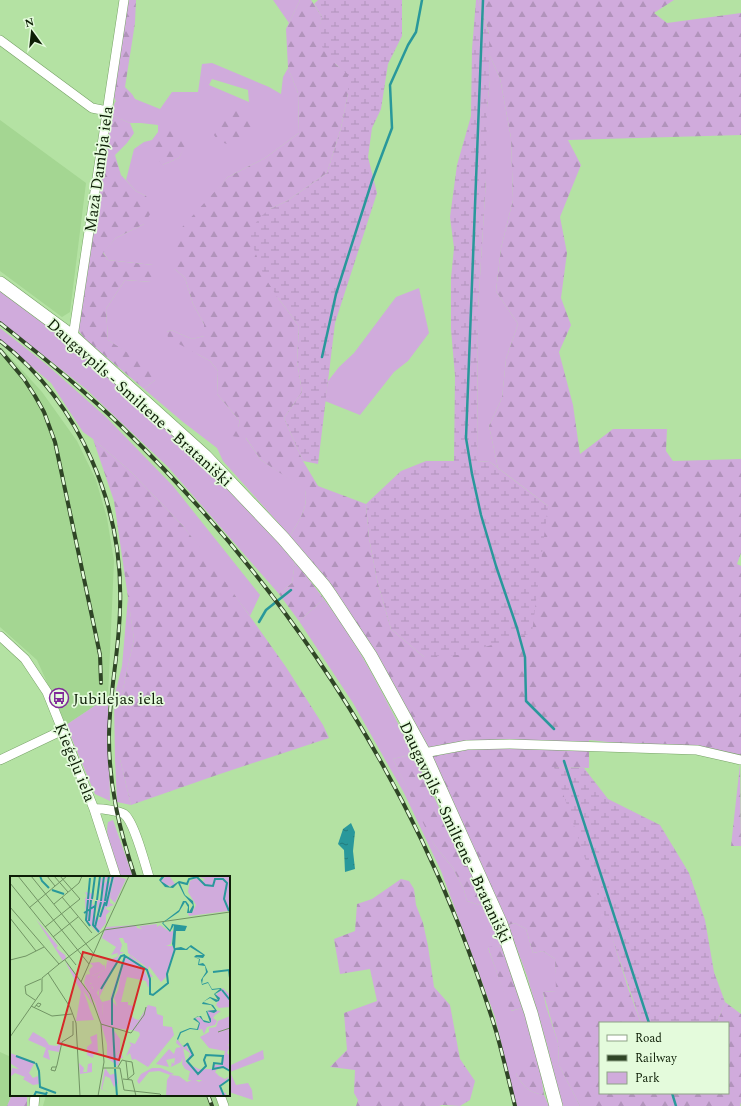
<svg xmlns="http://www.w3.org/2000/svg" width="741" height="1106" font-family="Spectral,serif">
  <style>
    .built { fill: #a4d692 }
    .green { fill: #d0abdc; fill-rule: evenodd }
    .forest { fill: url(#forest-firs) }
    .wetland { fill: url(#wetland-marsh) }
    .water { fill: url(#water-ripples) }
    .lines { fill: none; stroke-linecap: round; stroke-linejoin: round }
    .stream { stroke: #29989b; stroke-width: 2.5 }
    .street-casing { stroke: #77a267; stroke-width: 10 }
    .secondary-casing { stroke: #77a267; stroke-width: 14 }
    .street { stroke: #fff; stroke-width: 9 }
    .secondary { stroke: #fff; stroke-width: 13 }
    .rail-casing { stroke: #2f4526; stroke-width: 4 }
    .rail { stroke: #e4fbdc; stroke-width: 2.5; stroke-dasharray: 8; stroke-linecap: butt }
    .labels { text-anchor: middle; stroke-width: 3.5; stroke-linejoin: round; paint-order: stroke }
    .street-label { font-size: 16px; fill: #0d1e06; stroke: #e4fbdc }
    .poi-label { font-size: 16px; fill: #0d1e06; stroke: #e4fbdc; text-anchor: start }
    .inset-river { fill: none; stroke: #29989b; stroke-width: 2 }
    .inset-road { fill: none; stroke: #719464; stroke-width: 1 }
    .view { fill: #d62828; fill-opacity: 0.15; stroke: #d62828; stroke-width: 2 }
    .inset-edge { fill: none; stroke: #0d1e06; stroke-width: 2 }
  </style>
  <defs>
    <pattern id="forest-firs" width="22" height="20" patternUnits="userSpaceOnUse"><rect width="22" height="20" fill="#d0abdc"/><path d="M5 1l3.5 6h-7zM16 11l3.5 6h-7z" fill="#b193bb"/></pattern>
    <pattern id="wetland-marsh" width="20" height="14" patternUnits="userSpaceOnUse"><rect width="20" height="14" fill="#d0abdc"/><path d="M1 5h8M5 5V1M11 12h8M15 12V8" fill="none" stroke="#b193bb"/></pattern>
    <pattern id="water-ripples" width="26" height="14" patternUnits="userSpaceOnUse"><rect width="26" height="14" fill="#29989b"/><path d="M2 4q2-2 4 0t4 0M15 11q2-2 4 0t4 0" fill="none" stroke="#227b7c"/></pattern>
  </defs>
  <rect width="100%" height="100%" fill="#b4e2a3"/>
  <!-- built -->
  <path class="built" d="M0,120L86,183L70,312L62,317L0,271Z
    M2,348L42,392L77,441L96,480L107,518L114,561L108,697L66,725L37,660L0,627V350Z
    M0,1052L11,1057V1095H12L7,1106H0Z
    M46,1095H215L219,1106H43Z"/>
  <!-- green -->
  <path class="green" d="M273,0H300L289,23Z
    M489,54L500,78L511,138L513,200L501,248L496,291L518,324L506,359L502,398L489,426L498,468L490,462L477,461L478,310L486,179V117L490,80Z
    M212,63L269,87L281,94L283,77L288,68L298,93L299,133L265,158L228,177L210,198L175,269L185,278L193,304L204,324V336L192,339L171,330L167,332L199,355L210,361L218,371L217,394L240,421L238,427L261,460L305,489C309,507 299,521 290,536L223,461L217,448L183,422L144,389L155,380L130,355L108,340L106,309L125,280L151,282L153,265L108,260L103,252L116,238L144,224L146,196L136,191L126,180L134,149L144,142L152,140L158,132V125L141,123H130L111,115L115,102L126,99L132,94L135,99L160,109L172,92H198L202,64ZM212,79L248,90L249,102L209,85ZM186,143L179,158L162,165Z
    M419,288L429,333L408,361L394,372L360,415L325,401L328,381L339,367L354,353L396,297Z
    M0,290L33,316L66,340L178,440L276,537L295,561L292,583L279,594L168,467L86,389L0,321Z
    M0,328L47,365L107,418L173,486L260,595L250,616L183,526L130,471L93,439L83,432L51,383L0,340Z
    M128,597L134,639L121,698L120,711V759L131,805L117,802L115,760L114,698L122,666Z
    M324,599C360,646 387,701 413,754L393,759L435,846L453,868L464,890L467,901L483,906L503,946L488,948L511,1011L526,1007L539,1059L516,1074C524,1087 528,1092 544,1095L549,1106H516L495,1017L441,871L404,793L353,703L299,621Z
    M108,697L110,801L95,794L66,725Z
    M113,820L133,877H121C115,860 104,840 108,822Z
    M515,923L526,929L533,953L543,951L555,959L557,991L543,992L546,1006L558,1043L559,1065L580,1106H562L547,1045L527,976L508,925Z
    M263,1050L264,1059L230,1072L236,1085L248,1083L252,1090L253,1100L229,1092V1066Z"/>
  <!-- forest -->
  <path class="forest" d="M127,0H136L135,23L125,87L132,94L124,101L116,102L114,97Z
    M300,0H311L322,17L319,31L336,65L348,73V93L341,128L327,173L287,201L270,209L278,298L299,326L297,361L302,392L284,418L303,461L318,486L366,504L369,538L377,580L391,629L424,657L548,506L498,468L489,426L502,398L506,359L518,324L496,291L501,248L513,200L511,138L500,78L489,54V33L478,0H674L654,13L667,23L741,13V135L568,140L581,165L560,217L567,253L561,298L571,325L559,352L573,405L580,454L613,429H667L666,451L673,461L741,459V553L737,564L741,566V756L589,740V768L555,767L593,876L628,988L641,1023H600V1093H728V1023H717L725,1002L741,1014V1102L740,1106H580L559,1065L558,1043L543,992L556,991L555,959L543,951L533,953L526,929L515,923L508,925L404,706L290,536C299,521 309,507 305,490L261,460L246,438L223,435L224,428L238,427L240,421L217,394L218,371L210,361L168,338L167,332L171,330L192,339L204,336V324L193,304L185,278L175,269L174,236L228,177L265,158L299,133L298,93L288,68L286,29Z
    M228,108L251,113L256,125L243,146L230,145L218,141L214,135Z
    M109,114L130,123L134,133L127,143L115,155L121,175L136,191L146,196L154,208L144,224L116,238L103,253L108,260L153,265L157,276L151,282L125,280L106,309L108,340L156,371L155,380L144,389L85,339L79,331V324Z
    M166,128L179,133L187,143L179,158L162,165L150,147Z
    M93,439L130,471L183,526L212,563L286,667L323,725L329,738L217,775L131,805L120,759V711L121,698L134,639L114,501Z
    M295,561L324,599L299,621L279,594L292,583Z
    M413,754L473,877L483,906L467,901L464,890L453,868L435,846L425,827L393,759Z
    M740,764L741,846H731Z
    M401,879L409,881L414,889L416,905L423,923L428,946L434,987L450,1005L460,1059L475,1081L470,1100L460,1106L442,1105L439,1106H356L358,1100L354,1093L355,1070L330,1067L347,1050L344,1013L377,1001L370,969L340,974L334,939L355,931L357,904L372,899Z
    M503,946L526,1007L510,1011L488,947Z
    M539,1059L544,1095C528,1092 524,1087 516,1074L524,1065Z
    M12,1095H27V1106H7Z"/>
  <!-- wetland -->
  <path class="wetland" d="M318,0H402V36L388,64L381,109L372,128L368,157L377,193L335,323L318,464L303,461L284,418L302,392L297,361L299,326L278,298L264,276L250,238L255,224L260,217L270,209L287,201L327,173L341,128L348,93V74C334,64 317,49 319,30C319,26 321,21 322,17L314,4Z
    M476,0H478L489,34L490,80L487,109L486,179L478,310L477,461L490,462L548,506L532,633L458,655L424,657L391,629L377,580L369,538L366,504L401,471L426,461H454L455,376L451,329V278L454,248L450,217L457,165L471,116L472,49Z
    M554,767L584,768L608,799L660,825L689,873L705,920L714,972L725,1002L717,1023H641Z"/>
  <!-- water -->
  <path class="water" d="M351,823L355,832L353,851L355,869L345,872L344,850L338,844L343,829Z"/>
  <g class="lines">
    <!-- stream -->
    <path class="stream" d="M483,0L466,438L472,474L481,515L496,566L517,628L525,657L526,701L554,729
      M322,357L336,294L372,181L392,128L390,85L408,45L416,32L422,0
      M259,622L266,610L291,590
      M564,761L649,1023
      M672,1093L676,1106"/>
    <!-- street casing -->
    <g class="street-casing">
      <path id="street" d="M0,40L92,108L107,111
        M73,337L124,0
        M0,636L25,659L47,692L94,809C101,808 118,811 124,814C134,821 145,864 149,877
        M424,753L467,745L510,744L697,750L741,760
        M0,760L63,730
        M94,809L116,877
        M220,1095L224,1106
        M34,1106L35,1095"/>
    </g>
    <!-- secondary casing -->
    <g class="secondary-casing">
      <path id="secondary" d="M0,283L73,337L205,456L283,538L324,586L331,596L370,655L424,753L501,924L531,1013L556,1106"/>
    </g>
    <!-- street -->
    <use href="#street" class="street"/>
    <!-- secondary -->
    <use href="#secondary" class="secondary"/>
    <!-- rail casing -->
    <g class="rail-casing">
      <path id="rail" d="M0,323C42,356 83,389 121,426C266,566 383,735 458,923C472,959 485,995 496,1031C503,1056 509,1081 515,1106
        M0,341C81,404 124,507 120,609C119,652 109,695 109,738C109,787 120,832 135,877
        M0,350L24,379L35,396L44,412L55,442L94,626L100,655L101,683
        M208,1095L212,1106"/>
    </g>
    <!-- rail -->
    <use href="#rail" class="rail"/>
  </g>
  <!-- icons -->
  <defs>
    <g id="bus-ring" transform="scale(1)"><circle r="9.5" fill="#e4fbdc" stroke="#812b9a" stroke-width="1.5"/><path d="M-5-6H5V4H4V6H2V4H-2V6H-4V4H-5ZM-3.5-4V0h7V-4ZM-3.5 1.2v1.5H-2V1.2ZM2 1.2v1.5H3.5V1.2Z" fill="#812b9a"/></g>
  </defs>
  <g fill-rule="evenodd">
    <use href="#bus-ring" x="59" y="698"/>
  </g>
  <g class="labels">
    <!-- street labels -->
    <g class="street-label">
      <text transform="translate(98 169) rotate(-82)" y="6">Mazā Dambja iela</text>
      <text transform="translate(140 402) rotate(42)" y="6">Daugavpils - Smiltene - Bratanišķi</text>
      <text transform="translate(76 762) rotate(68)" y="6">Ķieģeļu iela</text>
      <text transform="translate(456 832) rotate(65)" y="6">Daugavpils - Smiltene - Bratanišķi</text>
    </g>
    <!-- poi labels -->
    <g class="poi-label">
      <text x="73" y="704">Jubilejas iela</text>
    </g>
  </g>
  <!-- overview -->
  <g transform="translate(10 876)">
    <rect width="220" height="220" fill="#b4e2a3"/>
    <path d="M105,0L116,3L105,27L100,22ZM187,0H220V30L218,35L179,40L178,37H182L186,29L178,16L180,5L186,2L192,6L195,3ZM99,2L97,20L92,21L93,14L91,15L89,8L92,9ZM78,36L80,40L84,39L83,49L85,48L86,52L90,51L86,50L89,45L96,47L88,57L76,44ZM26,43L48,70L46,72L55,79L56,82L53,85ZM147,48V51L150,49L160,56L164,54L161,68L156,70H163L164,75L156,101L151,106L139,90L138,94L143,101H138L136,91L118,77L117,67H115L113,62H109L112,69L110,76H114L107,80L108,77L101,79L106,71L92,62L96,51L126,49L127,52L132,53L129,50ZM55,85L78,116L84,131L73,114L80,133ZM89,86L94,90L95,88V94L82,100V108L80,107L87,123L85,127L74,107L76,99L80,98L79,94L83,90L80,87ZM199,134L211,135L205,139L203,142L207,145L205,149L197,151L194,158L192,153L188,154L189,145L185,142L191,141L194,146L200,147L197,137ZM220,140V168L217,169L220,170L217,177L220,180V194L213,191L204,192V189H212L215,175L199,172L190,161L199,156V152L206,151L208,145ZM0,177L25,186L19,197L23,202L28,200L29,208L23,209L13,203L15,201L5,197L0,201L2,192L9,193L0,187ZM180,195L191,200L193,204H178Z" fill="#d0abdc"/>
    <path d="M95,0H105L100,22V27L104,29L95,32L99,35L102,33L96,39V47L89,46L87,50L90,52L86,53L85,48L83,47L84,39L80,41L78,36L76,44L75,23L77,20L75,16L84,18L82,28L85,30V40L89,44L93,31H91L88,41L87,25L97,19V5L100,7L101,3L99,2L94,5V9H90L91,2L95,3ZM155,1H160L165,8L164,10L155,9L151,5ZM120,79L131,89L127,92L134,94L141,109L138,111L136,105L117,101L111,126H118V129L124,130L121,139L125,143L129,144L138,129L146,131L147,138L153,140V150L162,151L164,159L138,191L125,183L122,184L120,177L116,180L121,169L119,166L125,168L130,159L129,156L122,154L102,152L107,179L110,175L113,182H110L108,190L97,182V168L85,127L87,123L82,117L83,112L79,108H82V100L95,94L98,82L100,92L96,98L88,101L90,110L87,117L92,126L93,140L107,130L104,122L108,114L113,84L114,81L118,83ZM71,115L76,124L84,144L66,145ZM23,156L35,163L39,169L47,170L52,164L49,176L38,174L40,184L33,181L36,172L18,164ZM87,158L88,176L84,177L83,182L77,179V171L82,167L80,161ZM167,163L173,171L177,168V172L183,178L178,184L180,177L173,172L176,187L189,193H207L205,196L209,200L215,203L220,200L211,211V216L216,217V220H156L157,204L160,199L169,200L177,206L184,203L189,206L192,204L191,200L175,193L172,188L173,181L171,186L161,191L162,186L164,188L165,182L156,184L159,191L146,188L159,173L164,178L166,172L171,171L166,167ZM69,187L74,192L73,196H77L78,188L82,187V196L70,198ZM95,192L100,199L106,197L108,207L104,211L100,202L95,200L92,213L100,217L91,213Z" fill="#d0abdc"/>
    <path d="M109,80L108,83L89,122L88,102L98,94L99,84ZM112,86L102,125L107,130L103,140H93L92,126L100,124ZM213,112L220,119V131L209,132L206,129L210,122L206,119ZM102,152L110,163V175L104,180ZM142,192H151L164,198L160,199L149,195L139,196L129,208L127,205L131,198Z" fill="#d0abdc"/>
    <path d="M152,0H155L151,5L160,11L169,5L175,19L183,25L184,31L182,37H177L178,31L175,26L169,36L153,47L160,54L162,48L177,50L175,55H166L165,72L171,71L176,73L181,69L195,79L193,82L185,81L190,83L189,88L193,87L195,89L198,96L193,102L192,108L198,106L202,113L211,112L212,114L205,118L210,122L209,125L206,126L200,122L193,126L203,129L207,135L204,137L197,135L201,143V146L199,147L194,146L189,140L185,142L190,147L188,154L180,153L171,157L168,164L173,170L177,167L179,168L174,171L167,163L170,156L180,152L187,153L189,147L183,143L188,140H191L193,144L200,146L196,135L205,134L201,129L192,128L193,126L200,121L208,124L204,118L210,113L202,114L198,107L192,109L191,104L196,96L195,90L188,89L189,83L184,81L186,79H193L180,71L177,74H164L162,68L164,49L160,56L152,47L169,34L173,25H176L179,29V36L183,29L174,19L168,7L163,12L155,11L149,4Z" fill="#29989b"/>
    <path class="inset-river" d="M30,0L32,5L39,12M169,6L177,8L179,3L187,1L195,9L203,10L205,3H213L217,7L214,23L219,35M42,14L54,18M78,23L80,2M82,23L85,0M78,24L76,44L80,50M87,24L90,0M86,25L83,49L89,56M91,25L94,0M95,25L99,0M96,30L103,0M74,37L85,30M90,41L95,26M79,45L81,24M220,50V69M85,51L91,26M203,96L219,94L220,102M91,113L111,80L115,79M212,114L220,124M102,149V123L115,80L137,94L140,103V118L143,119L158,107L157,98L165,73M103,152L105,191M177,167L183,179L177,185L188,198L196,190L194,184L196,179L213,180L212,188L204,187L203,193L213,191L220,195M6,180L25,187M26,187L29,195L30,211L46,217M105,193L107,220M24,220L26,216L36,218L37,216M214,220L210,210L220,203"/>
    <path class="inset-road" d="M8,0L79,88M21,0L76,68M37,0L45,10M44,0L58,16M0,7L66,89M52,21L82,57M44,28L69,7L72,0M0,31L49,88L32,102V115L0,161M19,32L57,0M0,42L26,75M35,51L70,23L50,0M43,61L68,41M76,68L84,78M0,84L16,80L34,71M55,84L80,118L91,148L94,186L88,220M49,88L94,54L119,0M38,97L60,131L66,147L70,220M71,106L94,54L220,36M25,124L16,118L15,110L31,103M21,130L42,140L62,138M24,132L28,127L31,128L29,131L26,129M91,148L121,157L134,139L136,131M208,156L220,152M46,191H42L41,194L45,195L47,189L52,166L63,159V145M108,191L112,184L116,185M93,192H110L114,214L150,218L152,220M113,203L122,204L126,220M118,203L116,185L122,186L124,198L118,203"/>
    <path class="view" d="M73,76L134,93L109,184L48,167Z"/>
    <rect width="220" height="220" class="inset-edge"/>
  </g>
  <!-- legend -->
  <rect x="599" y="1022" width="130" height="72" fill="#e4fbdc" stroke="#8ea386"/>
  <rect x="607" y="1035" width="20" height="6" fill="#ffffff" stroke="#8ea386"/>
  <text x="635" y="1042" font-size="12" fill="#0d1e06">Road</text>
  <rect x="607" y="1055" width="20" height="6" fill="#2f4526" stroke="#8ea386"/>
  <text x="635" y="1062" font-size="12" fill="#0d1e06">Railway</text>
  <rect x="607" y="1072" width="20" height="12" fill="#d0abdc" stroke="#8ea386"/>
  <text x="635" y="1082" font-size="12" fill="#0d1e06">Park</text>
  <!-- north arrow -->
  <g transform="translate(32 32) rotate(345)" stroke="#e4fbdc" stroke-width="3" paint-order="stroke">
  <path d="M0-3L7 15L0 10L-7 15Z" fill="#0d1e06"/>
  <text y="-6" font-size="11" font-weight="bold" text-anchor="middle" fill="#0d1e06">N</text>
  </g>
</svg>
